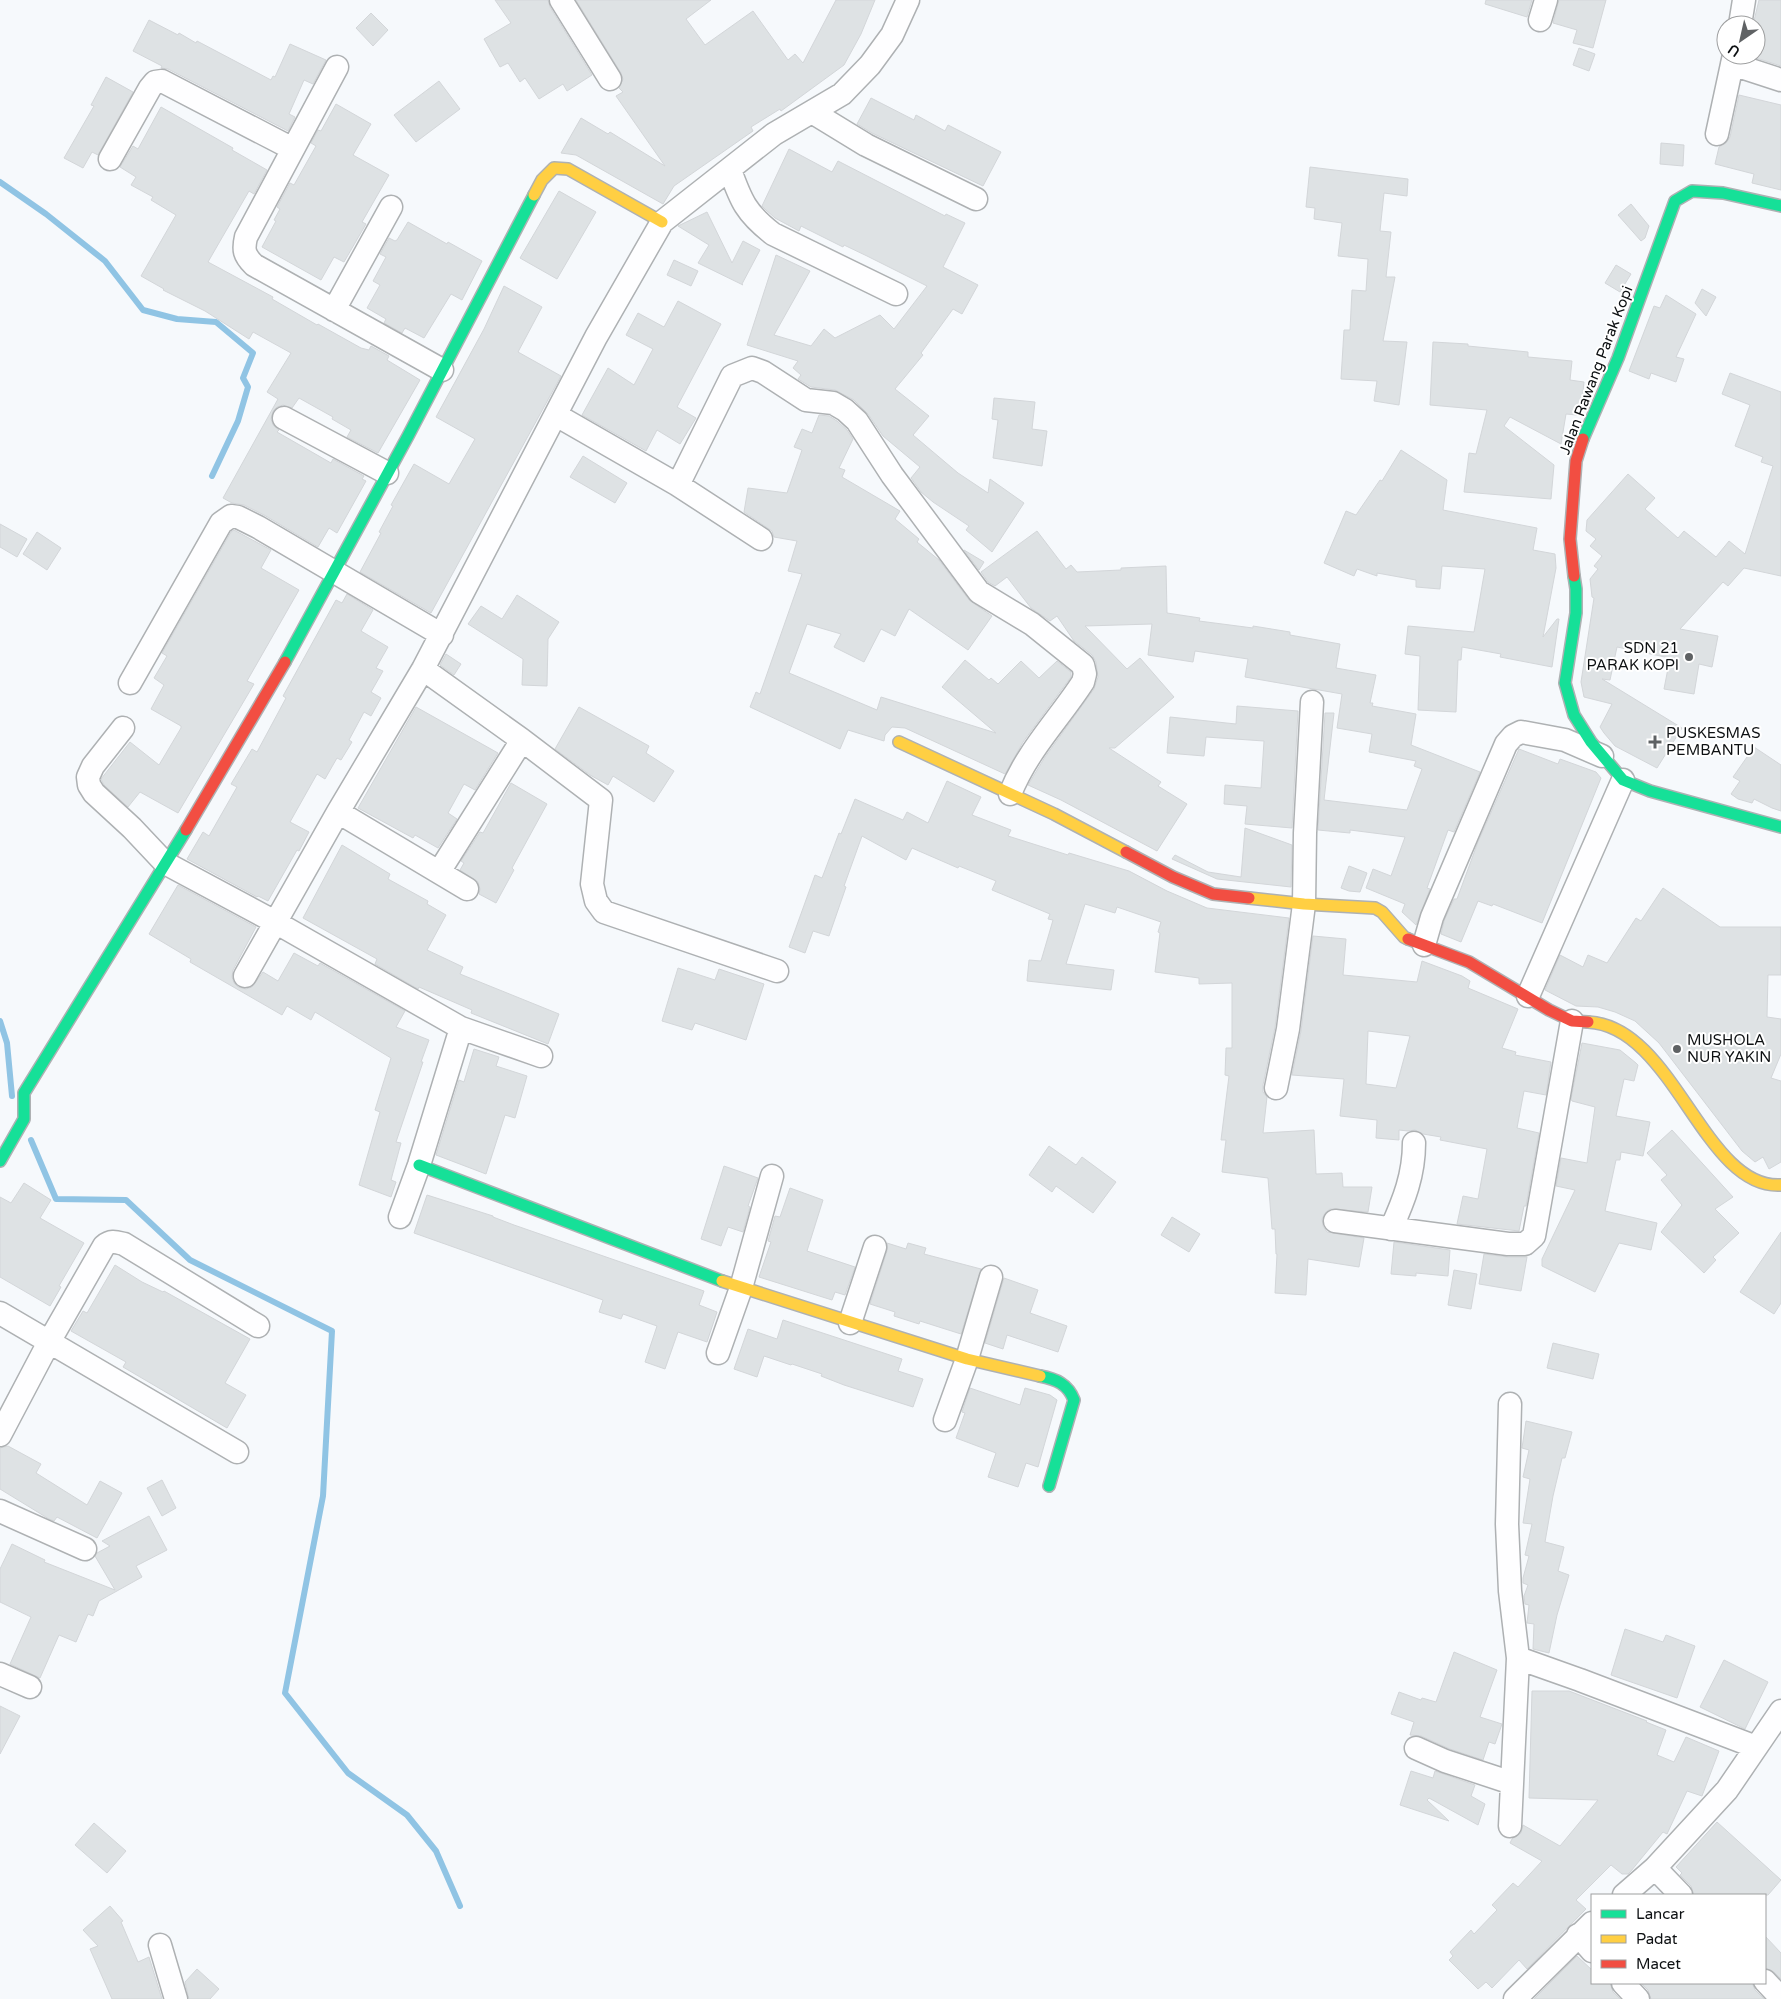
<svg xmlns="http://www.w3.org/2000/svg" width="1781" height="1999" font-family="'Varela Round',sans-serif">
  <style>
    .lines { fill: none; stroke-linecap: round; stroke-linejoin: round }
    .stream { stroke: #90c4e4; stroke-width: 6 }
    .building { fill: #dee2e4; stroke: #d3d6d9; fill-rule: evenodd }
    .street-casing { stroke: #aeb1b3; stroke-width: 25 }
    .fast-casing { stroke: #aeb1b3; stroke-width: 14 }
    .slow-casing { stroke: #aeb1b3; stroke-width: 14 }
    .jam-casing { stroke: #aeb1b3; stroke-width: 14 }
    .street { stroke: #fefeff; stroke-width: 22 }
    .fast { stroke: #16e098; stroke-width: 11 }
    .slow { stroke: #ffcf43; stroke-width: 11 }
    .jam { stroke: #f24e42; stroke-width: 11 }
    .poi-dot { fill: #5f6264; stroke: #fff; stroke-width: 2 }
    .labels { text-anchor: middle; stroke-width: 4; stroke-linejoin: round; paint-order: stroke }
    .street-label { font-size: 15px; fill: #0d1012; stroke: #fff }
    .poi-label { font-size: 15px; fill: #0d1012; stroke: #fff; text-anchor: start }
  </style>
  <rect width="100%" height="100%" fill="#f6f9fc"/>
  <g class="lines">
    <!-- stream -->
    <path class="stream" d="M0,182L46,214L105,261L143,310L177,319L216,322L253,353L243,378L248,387L238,421L212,476
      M0,1021L7,1043L12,1096
      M31,1140L56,1199L126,1200L190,1260L332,1331L323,1496L285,1693L348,1773L407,1815L436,1851L460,1906"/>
  </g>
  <!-- building -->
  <path class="building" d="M495,0H548L550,7L592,75L567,91L563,84L539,99L525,78L520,82L508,63L500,67L484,39L511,23Z
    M576,0H711L686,19L705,45L753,11L788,60L795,54L803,63L836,0H875L861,34L844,65L781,111L780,109L751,127L753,131L674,186L663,204L576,155L561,153L581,118L608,134L610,132L665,166L616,96L623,92L619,88L623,79L621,73Z
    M1486,0H1532L1527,17L1485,4Z
    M1559,0H1606L1593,48L1573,43L1577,30L1553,23Z
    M1759,0H1781V66L1747,55H1756V25H1753Z
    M371,13L388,30L373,46L356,28Z
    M149,20L178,35L179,33L196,43L197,41L271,80L273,76L275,77L290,44L326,60L313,84L304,80L289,114L295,117L288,131L168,69L161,68L162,66L133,51Z
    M1579,48L1595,54L1589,71L1573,65Z
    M106,77L133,92L98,155L92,152L83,168L64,158L94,106L91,105Z
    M439,81L460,109L416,142L394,115Z
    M1739,95L1781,105V190L1752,183L1754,174L1715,164L1719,147L1726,143L1730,137Z
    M871,98L914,120L916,115L945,131L948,125L1001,152L983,186L872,133L857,124Z
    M336,104L371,124L353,155L389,175L362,222L366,224L344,262L334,257L321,280L262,247L276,221L274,220L280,209L277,207L290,183L294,185L316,146L311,143L318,130L321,131Z
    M161,107L233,148L232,150L267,170L254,194L249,191L208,262L273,297L272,299L317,325L318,324L361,348L369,350L371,346L389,356L387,360L420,380L378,453L347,437L351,430L332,419L333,417L299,398L292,408L283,405L277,407L273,411L271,419L273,425L279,430L277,432L331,463L333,459L364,476L362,479L366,481L337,533L329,528L318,547L264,515L244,505L232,503L223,498L278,399L267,392L291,353L253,332L249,339L205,311L163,290L164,289L141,276L176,215L151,200L153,197L131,185L136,177L120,167L133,146L138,149Z
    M1661,143L1684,145L1683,166L1660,164Z
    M789,149L832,172L838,161L945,216L946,214L965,223L943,267L978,285L962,314L953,309L921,353L923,355L895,389L929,416L913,435L958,473L988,493L990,479L1024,503L992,552L966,530L969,526L933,502L921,492L911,478L920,467L883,436L868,414L854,400L835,390L811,387L798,379L801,375L793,368L798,361L747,345L776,255L810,271L774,335L811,346L824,329L835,338L880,315L894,329L927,286L867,256L844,245L843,247L801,226L799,231L775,218L766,210L762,206Z
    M1310,167L1408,179L1407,196L1384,193L1380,231L1391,232L1386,277H1395L1383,341L1407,342L1399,405L1374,401L1377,381L1341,379L1344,330H1350L1352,290L1366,291L1368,259L1338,256L1342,223L1314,219L1315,208L1306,207Z
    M559,191L596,212L557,279L520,258Z
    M1631,204L1649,226L1645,238L1641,241L1618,215Z
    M707,212L732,263L743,241L760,250L742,284L743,285L698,263L709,245L678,226Z
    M408,222L447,244L448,242L482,261L462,300L451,294L424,338L405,328L402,333L384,323L386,319L367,308L380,285L373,281L386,257L380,254L389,238L395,241L397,240Z
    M674,260L698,271L691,286L667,275Z
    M1616,265L1631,274L1620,292L1605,283Z
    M504,286L542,307L518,352L561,376L431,613L360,572L381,533L379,532L393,506L391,505L414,464L449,484L475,439L436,417L484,329Z
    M1702,289L1716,297L1706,316L1695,303Z
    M1666,295L1696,314L1676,357L1684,359L1676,382L1651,373L1649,379L1629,371L1654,306L1660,308Z
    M678,301L721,324L677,407L696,418L680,444L657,430L646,451L582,415L608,368L634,385L653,349L626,335L638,313L664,327Z
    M1433,342L1468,344V346L1528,352V357L1572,361L1570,380L1584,382L1582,402L1577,415L1566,414L1561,444L1510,417L1504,426L1554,465L1551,499L1464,492L1469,453L1476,454L1487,410L1430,405Z
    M1730,373L1781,392V576L1744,568L1728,586L1723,582L1680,629L1718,636L1712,667L1699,664L1694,694L1664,689L1670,658L1617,647L1610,680L1602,679L1682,728L1657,768L1615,746L1604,733L1600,727L1612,704L1584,697L1581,682L1594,598L1592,597L1590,579L1598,569L1594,566L1602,556L1590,546L1596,539L1586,531L1587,520L1628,474L1655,498L1645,509L1678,538L1684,531L1716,557L1729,541L1745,554L1773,466L1761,462L1763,457L1735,446L1750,405L1722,394Z
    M994,398L1035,402L1032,429L1047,431L1042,466L993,458L998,420L992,419Z
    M819,415L829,416L837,421L847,430L853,439L839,468L845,470L842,477L900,511L895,519L919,539L917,542L939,560L969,600L992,616L968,650L909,609L895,636L881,629L864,662L834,647L841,634L807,624L789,673L877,710L881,697L996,733L942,687L965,660L989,680L991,678L998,684L1021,661L1039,678L1057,661L1071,672V677L1023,742L1005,774L905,728L892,727L885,735L884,741L848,730L840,749L750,707L756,692L760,694L802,574L788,571L797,541L774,537L772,531L744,512L748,488L787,493L802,450L794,447L802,429L812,433Z
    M1401,450L1447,480L1443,510L1537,528L1533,550L1555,554L1556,568L1543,637L1557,619H1559L1552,667L1500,657L1501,654L1462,647L1461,660H1458L1456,712L1418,710L1420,656L1405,654L1408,626L1474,632L1485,569L1442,566L1440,589L1416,587V580L1377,573V576L1357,569L1354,576L1324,563L1346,511L1356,515L1380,480L1382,481Z
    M583,456L627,483L615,503L570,477Z
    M0,524L27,539L17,557L0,547Z
    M234,530L271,550L261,568L299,590L247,681L254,684L178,813L140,792L128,807L104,785L101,779L130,742L159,765L181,728V726L151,709L164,685L154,678L167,656L162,653L231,532Z
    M1037,531L1066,569L1071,565L1077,572L1121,570V568L1166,566L1167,613L1200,618L1199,621L1253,628V626L1290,632V635L1340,644L1336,668L1376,675L1370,703H1373L1372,706L1416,714L1411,745L1480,772L1454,832L1448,830L1427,888L1430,889L1416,925L1402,912L1405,904L1366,888L1373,869L1391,876L1405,837L1350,830V833L1318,830L1325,713H1334L1324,800L1407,810L1422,769L1414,766L1416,761L1369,752L1372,734L1337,728L1342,694L1245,677L1248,659L1195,651L1193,662L1148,655L1152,624L1085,626L1127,669L1140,658L1174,697L1115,748H1109L1161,782L1158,786L1187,804L1157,851L1061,800L1028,785L1045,757L1094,689L1098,677L1096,662L1092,655L1074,641L1057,616L1050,621L1031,608L1007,577L995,586L988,582L981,572Z
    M37,532L61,548L47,570L23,554Z
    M964,550L984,562L979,570Z
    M347,594L373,610L361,631L388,647L376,668L383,671L371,692L381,698L371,716L364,712L349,740L352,742L341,760L337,758L325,779L317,774L290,822L309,832L299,851L297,850L268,901L258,896L257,897L187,859L203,832L209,836L237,787L231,784L252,749L257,752L286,698L283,696L336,600L342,603Z
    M517,595L559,622L548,639L547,686L522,685L523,659L468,624L481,606L502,619Z
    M446,654L461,664L454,675L440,665Z
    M1237,706L1298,711L1292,828L1245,824L1247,806L1224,804L1225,785L1261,788L1264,741L1206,737L1204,756L1167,753L1170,717L1236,724Z
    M416,707L498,753L475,790L464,784L448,813L457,819L438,848L415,835L413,838L358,808Z
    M579,707L649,746L646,753L674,771L654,802L613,776L608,785L590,775L555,749Z
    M1754,747L1781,765V811L1772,808L1754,799L1752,803L1738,799L1731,794L1740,781L1733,777Z
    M1519,749L1558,764L1560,759L1596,772L1601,778L1542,923L1493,904L1492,906L1478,901L1461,942L1441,934L1444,921L1454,899H1457L1478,842Z
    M947,781L981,797L972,815L1011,830L1008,836L1068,855L1069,853L1129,871L1167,891L1207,908L1289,918L1275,1027L1263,1085V1092L1267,1097L1263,1133L1314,1130L1316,1174L1342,1173L1343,1187H1372L1368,1212L1330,1209L1325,1213L1322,1219L1323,1226L1327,1232L1364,1238L1359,1267L1308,1259L1306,1295L1275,1293L1277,1254H1276L1275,1229H1272L1268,1178L1222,1172L1226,1140H1221L1229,1076L1225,1075L1226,1048H1232V983L1199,984V978L1155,972L1160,933L1158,932L1161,922L1117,907L1115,913L1085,904L1066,964L1114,970L1111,990L1027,981L1029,960L1041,961L1053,920L1048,919L1050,914L992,890L996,881L959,866L958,868L912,848L906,860L862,836L844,886L846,887L829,936L813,931L805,953L789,947L815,875L822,878L839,833L841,834L855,799L903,820L907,812L928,823Z
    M511,783L547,804L512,868L514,870L496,903L479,894L480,889L478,882L460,870L464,863L461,861L480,832L483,833Z
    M1245,828L1292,845L1291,887L1217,879L1172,859L1175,855L1208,872L1241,877Z
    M342,845L390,874L388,879L428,901L427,904L446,915L427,950L463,967L460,974L559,1014L548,1044L471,1013L472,1010L419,987L418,989L375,964L377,959L303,918Z
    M1349,866L1367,873L1360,892L1349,891L1341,888Z
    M178,885L256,927L233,970L232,977L234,983L238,987L246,989L252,987L263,972L278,981L294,953L318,966L320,963L405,1011L396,1027L429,1040L421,1062H423L396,1142L401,1143L391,1180L396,1182L391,1197L359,1185L380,1112L375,1110L391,1058L315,1012L311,1020L287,1006L282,1015L190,962L191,959L149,934Z
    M1663,888L1720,927H1781V975H1768L1767,1017L1781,1019V1054L1771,1078L1781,1081V1162L1769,1169L1763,1157L1755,1162L1742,1151L1659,1043L1635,1021L1615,1012L1598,1007L1576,1006L1545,990L1560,955L1583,967L1588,955L1607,963L1636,918L1641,921Z
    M1313,936L1346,939L1343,975L1417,982L1422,961L1462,976L1470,981L1468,988L1518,1009L1502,1048L1516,1052L1515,1055L1551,1062L1546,1095L1524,1091L1517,1128L1539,1133L1526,1206H1524L1519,1231L1457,1224L1463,1196L1478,1199L1487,1149L1440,1140L1441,1137L1423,1134L1415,1130L1408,1131L1399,1130V1140L1376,1138L1377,1120L1340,1116L1344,1079L1292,1075L1301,1031ZM1368,1031L1410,1036L1396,1088L1366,1084Z
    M678,968L715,980L719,969L764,984L746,1040L695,1023L692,1030L662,1021Z
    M1582,1043L1620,1050L1636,1063L1638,1065L1634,1081L1624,1079L1616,1116L1650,1122L1643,1156L1621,1152L1620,1160H1616L1605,1211L1657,1223L1651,1250L1619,1243L1595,1292L1542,1266V1259L1575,1190L1556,1186L1561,1158L1587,1163L1595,1107L1572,1101L1571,1099Z
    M474,1049L499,1057L496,1066L527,1076L515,1118L505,1115L486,1174L436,1155L459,1080L464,1082Z
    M1672,1130L1733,1197L1715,1209L1739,1233L1713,1257L1716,1260L1704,1273L1661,1232L1682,1205L1661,1180L1667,1175L1647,1153Z
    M1049,1146L1076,1165L1082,1157L1116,1182L1093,1213L1056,1186L1052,1192L1029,1175Z
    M724,1166L758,1178L748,1206L750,1207L743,1232L728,1227L721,1246L701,1239Z
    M24,1183L51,1200L40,1218L84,1243L59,1286L61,1287L50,1306L0,1277V1197L11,1203Z
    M790,1188L823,1200L807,1251L855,1267L845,1295L835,1292L832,1300L759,1277L771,1242L768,1241L775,1216L780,1217Z
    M427,1195L493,1216V1217L514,1225L704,1291L699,1305L717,1312L707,1342L678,1332L665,1369L645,1362L657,1326L623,1314L621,1319L599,1312L603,1300L414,1233Z
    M1172,1217L1200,1234L1189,1252L1161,1235Z
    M1781,1232V1303L1774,1314L1740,1292Z
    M1394,1242L1450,1250L1448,1276L1416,1273V1276L1391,1274Z
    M887,1243L906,1249L908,1243L926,1248L924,1254L981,1269L961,1334L920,1321L919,1324L894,1316L895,1312L870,1304L887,1251Z
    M1484,1254L1508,1257H1527L1521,1291L1479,1284Z
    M115,1265L142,1282L163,1292L164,1291L250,1339L225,1383L246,1395L227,1428L123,1367L126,1362L71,1331L83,1311L87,1313Z
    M1454,1270L1477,1274L1471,1309L1448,1305Z
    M1004,1278L1038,1290L1030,1313L1067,1326L1058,1352L1007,1335L1003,1349L985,1343Z
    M783,1320L902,1359L898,1371L923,1379L913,1407L844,1385L821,1376L822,1374L792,1364L791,1365L764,1356L757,1377L734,1369L748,1329L777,1339Z
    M1553,1343L1599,1354L1593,1379L1547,1368Z
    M970,1388L1020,1405L1025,1388L1050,1395L1057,1400L1038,1467L1026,1463L1018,1487L988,1477L996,1453L956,1438L965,1413L962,1412Z
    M1526,1421L1572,1432L1565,1458H1562L1553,1496L1545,1542L1564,1547L1558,1571L1569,1575L1557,1615L1549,1653L1533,1649L1534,1624L1527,1623L1529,1605L1525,1604L1524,1596L1528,1585L1523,1583V1578L1529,1556L1525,1555L1532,1524L1523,1523L1530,1479L1523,1477L1529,1450L1522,1448Z
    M8,1446L41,1464L36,1473L87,1505L100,1481L122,1493L97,1538L57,1517L54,1521L49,1519L0,1489V1448Z
    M162,1480L176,1508L162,1516L147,1488Z
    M149,1516L167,1550L136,1566L142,1577L99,1601L93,1616L88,1614L76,1642L59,1635L40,1678L10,1664L31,1617L0,1602V1569L12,1544L45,1560L44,1562L115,1590L95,1556L97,1553L110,1546L102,1541Z
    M1625,1629L1663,1642L1666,1635L1695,1646L1677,1698L1611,1675Z
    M1454,1652L1497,1670L1480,1717L1502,1724L1495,1744L1489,1742L1483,1760L1450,1749L1421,1736L1410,1735L1414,1722L1391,1714L1399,1692L1421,1700L1422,1698L1436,1702Z
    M1724,1660L1768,1682L1745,1729L1700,1707Z
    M1532,1691H1569L1647,1721L1646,1722L1666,1730L1657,1755L1674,1762L1686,1737L1719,1751L1702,1796L1687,1791L1667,1834L1663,1832L1631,1871L1628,1874H1622L1611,1865L1576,1900L1586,1909L1527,1969L1519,1960L1492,1988L1486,1982L1478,1989L1449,1960L1453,1956L1450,1952L1471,1930L1474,1934L1497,1910L1492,1905L1513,1883L1518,1887L1542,1861L1510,1843L1512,1839L1521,1833L1523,1825L1560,1846L1598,1800L1529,1798Z
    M0,1706L20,1716L0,1754Z
    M1411,1771L1433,1778L1435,1771L1475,1785L1471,1796L1485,1804L1478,1825L1429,1798L1427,1800L1449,1821L1400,1805Z
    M1717,1822L1781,1880L1768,1895H1694L1691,1886L1680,1875L1682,1873L1676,1867Z
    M94,1823L126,1851L107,1873L75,1845Z
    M110,1906L123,1921L121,1922L138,1962L149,1957L162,1999H112L90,1949L98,1946L83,1930Z
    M1765,1936L1781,1953V1979L1774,1972L1765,1968Z
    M1577,1956L1592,1970V1983H1610L1613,1992L1620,1999H1534Z
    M197,1969L219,1989L210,1999H189L185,1982Z
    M1641,1983H1752L1755,1990L1764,1999H1651L1648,1990Z"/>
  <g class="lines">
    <!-- street casing -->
    <g class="street-casing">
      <path id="street" d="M561,0L610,79
        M1540,20L1546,0
        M1740,25L1744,0
        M1732,64L1781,80
        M337,67L246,237C243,250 244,255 254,265L442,370
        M812,112L866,145L976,199
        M1717,134L1734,55
        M110,159L150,88L155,82L162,81L293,149
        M730,170C741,201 746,213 773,234L896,294
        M334,310L391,207
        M556,415L678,485L761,539
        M284,418L387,473
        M678,485L732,376L752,368L763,372L806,400L833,403L845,410L857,421L892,475L979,592L1032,624L1083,665L1085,674L1083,682C1059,719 1027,751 1010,794
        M423,669L522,740L601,800L592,884L596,901L604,912L777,971
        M130,683L221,523L231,516L238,517L258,527L442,635
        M123,728L93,766L88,777L89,785L94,793L132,828L165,863L275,922L461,1028L541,1056
        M338,812L467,889
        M439,872L522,740
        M1424,945L1432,917L1506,744L1513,736L1521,732L1565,740L1602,756
        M245,976L338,812L423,669L596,337L662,222L774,134L842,94L870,65L892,35L908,0
        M1528,996L1623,780
        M1276,1088L1288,1029L1304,904L1305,833L1312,702
        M400,1217L419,1165L461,1028
        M1335,1221L1508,1244H1525L1534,1236L1572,1021
        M1391,1229C1404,1200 1414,1175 1414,1143
        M0,1313L237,1452
        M850,1323L875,1247
        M718,1353L741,1288L772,1176
        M945,1420L967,1359L991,1277
        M0,1435L49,1342L104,1246C111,1240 116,1242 124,1244L258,1326
        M0,1511L85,1549
        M1518,1658L1580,1680L1756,1747
        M0,1674L30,1687
        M1416,1748L1445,1761L1512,1783
        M1510,1826L1518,1658L1510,1591L1507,1524L1510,1404
        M1655,1868L1681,1895
        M1624,1895L1655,1868L1727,1790L1781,1711
        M1578,1935L1592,1951
        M160,1945L176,1999
        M1765,1981L1781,1998
        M1623,1983L1638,1999
        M1515,1999L1592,1923"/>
    </g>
    <!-- fast casing -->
    <g class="fast-casing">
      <path id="fast" d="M1583,439L1618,358L1675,201L1692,191L1723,193L1781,206
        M1574,576L1576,589V613L1565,683L1574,715L1591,742L1623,780L1650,791L1781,827
        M285,662L408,436L534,195
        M0,1161L24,1119V1093L186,830
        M419,1165L722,1281
        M1040,1376C1056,1379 1068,1384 1074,1400L1049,1486"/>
    </g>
    <!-- slow casing -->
    <g class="slow-casing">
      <path id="slow" d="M534,195L542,180L554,168L568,169L662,222
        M899,742L1054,814L1126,852
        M1249,898L1304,904L1375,908L1382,912L1404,937L1408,939
        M1588,1022C1674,1026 1704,1190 1781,1185
        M722,1281L967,1359L1040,1376"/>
    </g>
    <!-- jam casing -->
    <g class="jam-casing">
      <path id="jam" d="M1574,576L1570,539L1576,461L1583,439
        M186,830L285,662
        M1126,852L1173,877L1213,894L1249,898
        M1408,939L1469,962L1549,1010L1572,1021L1588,1022"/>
    </g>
    <!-- street -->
    <use href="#street" class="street"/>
    <!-- fast -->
    <use href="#fast" class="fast"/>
    <!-- slow -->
    <use href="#slow" class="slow"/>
    <!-- jam -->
    <use href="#jam" class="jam"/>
  </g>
  <!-- markers -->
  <g class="poi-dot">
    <circle cx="1689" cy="657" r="5"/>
    <path d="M1652.5 734.5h5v5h5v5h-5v5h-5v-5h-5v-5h5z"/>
    <circle cx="1677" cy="1049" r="5"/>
  </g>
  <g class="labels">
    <!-- street labels -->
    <g class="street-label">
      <text transform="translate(1596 370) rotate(-69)" y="5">Jalan Rawang Parak Kopi</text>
    </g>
    <!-- poi labels -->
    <g class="poi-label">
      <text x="1679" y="653" text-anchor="end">SDN 21<tspan x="1679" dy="17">PARAK KOPI</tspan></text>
      <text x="1666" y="738">PUSKESMAS<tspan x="1666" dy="17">PEMBANTU</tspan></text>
      <text x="1687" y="1045">MUSHOLA<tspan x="1687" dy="17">NUR YAKIN</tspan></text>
    </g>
  </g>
  <!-- legend -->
  <rect x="1591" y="1894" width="175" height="90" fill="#ffffff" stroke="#9e9fa0"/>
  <rect x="1601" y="1910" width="25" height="8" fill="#16e098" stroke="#9e9fa0"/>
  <text x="1636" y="1919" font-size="15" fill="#0d1012">Lancar</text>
  <rect x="1601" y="1935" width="25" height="8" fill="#ffcf43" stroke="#9e9fa0"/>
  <text x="1636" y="1944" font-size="15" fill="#0d1012">Padat</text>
  <rect x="1601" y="1960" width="25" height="8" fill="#f24e42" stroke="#9e9fa0"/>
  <text x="1636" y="1969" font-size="15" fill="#0d1012">Macet</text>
  <!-- north arrow -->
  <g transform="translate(1741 40) rotate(214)"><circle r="24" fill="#ffffff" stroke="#9e9fa0"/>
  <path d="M0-4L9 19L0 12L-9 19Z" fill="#5f6264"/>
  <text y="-8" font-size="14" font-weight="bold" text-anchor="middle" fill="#0d1012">U</text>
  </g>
</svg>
